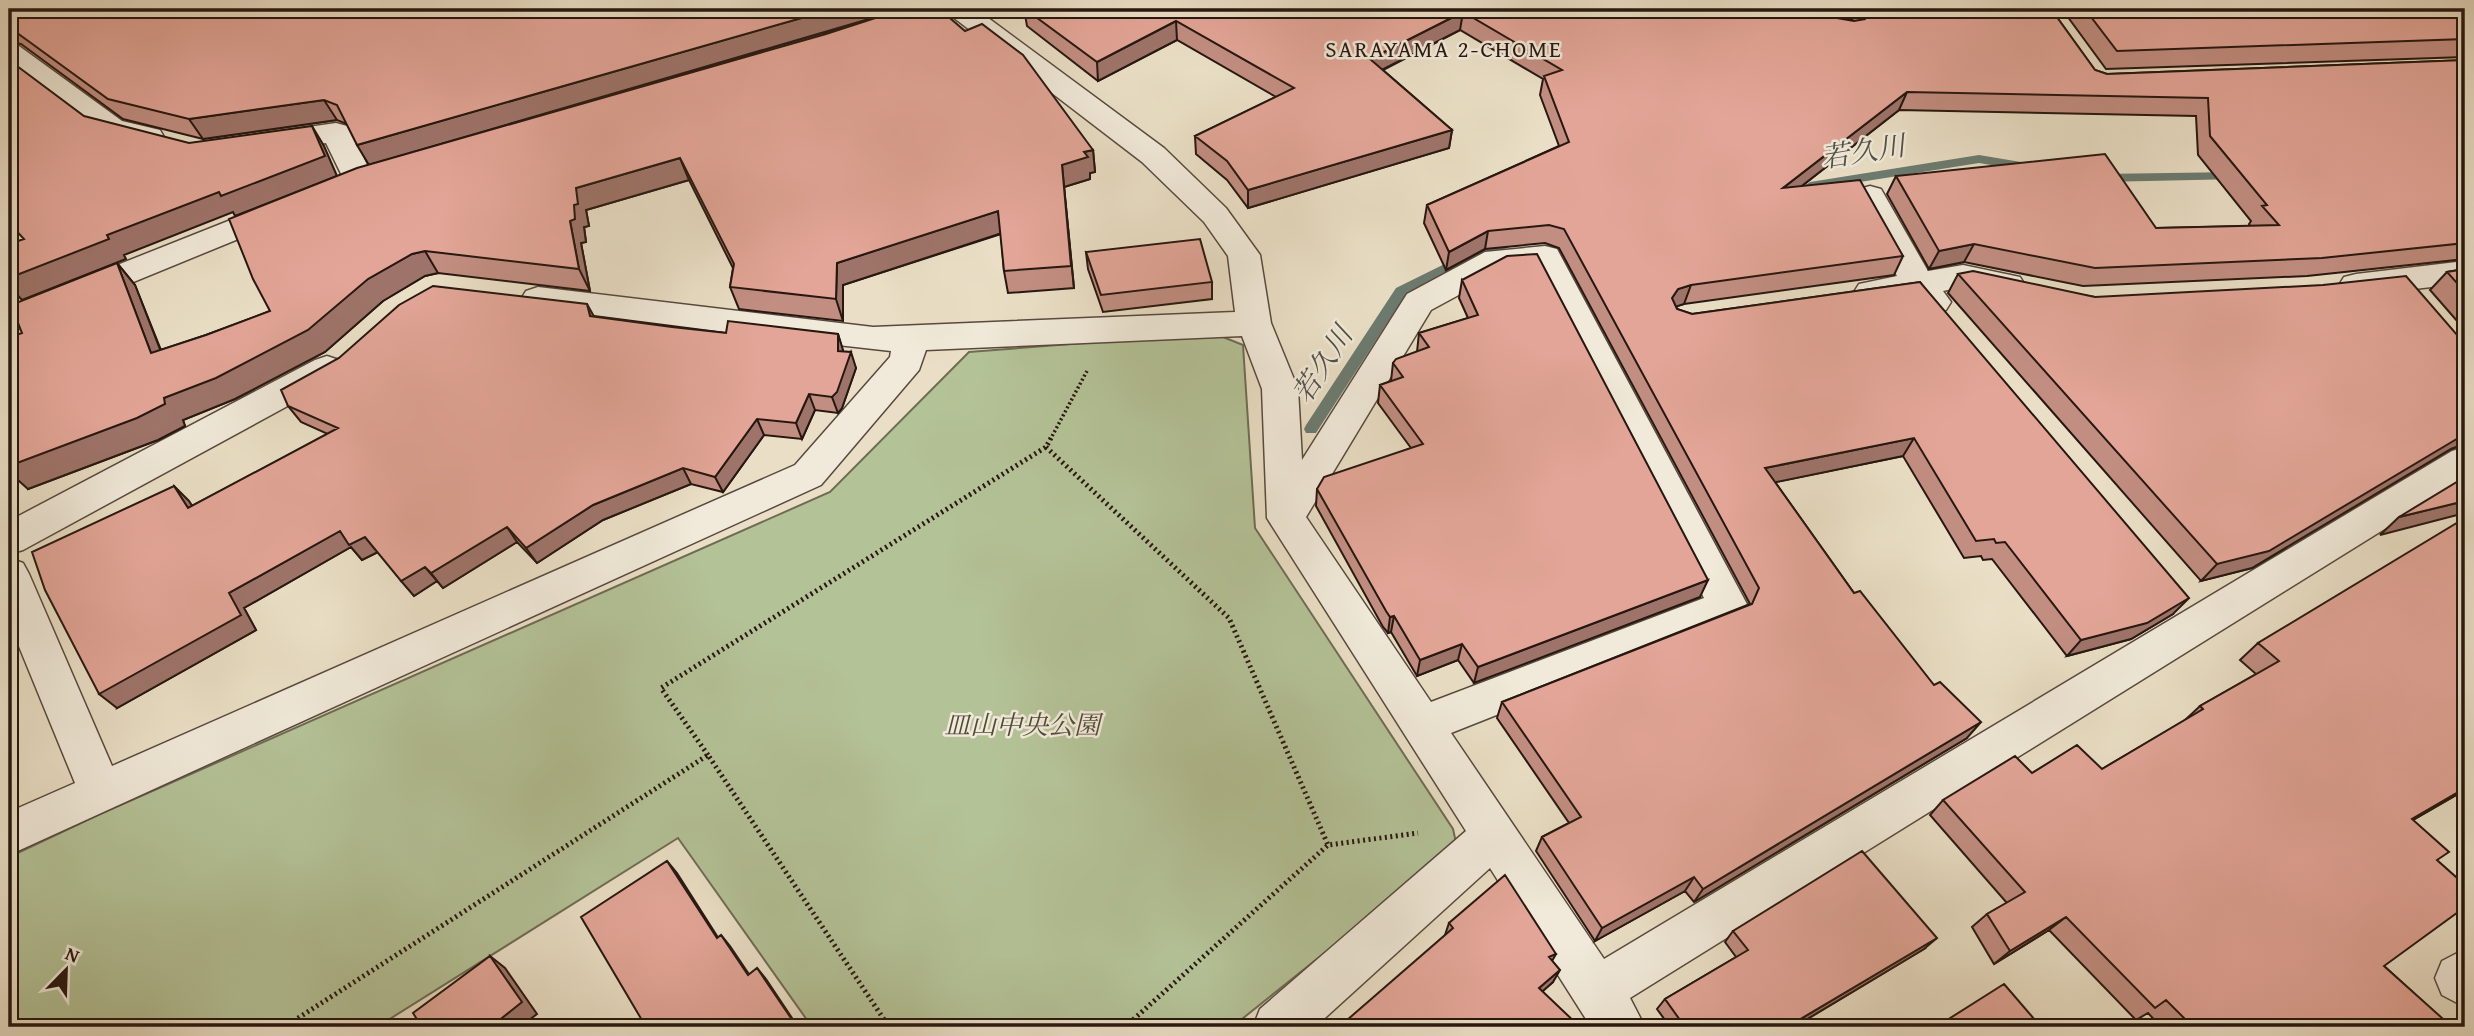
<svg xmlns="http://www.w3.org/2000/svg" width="2474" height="1036" font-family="'Gentium Book Plus','Noto Serif JP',serif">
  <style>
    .green { fill: #b4c297; stroke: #6e6c54; stroke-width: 2 }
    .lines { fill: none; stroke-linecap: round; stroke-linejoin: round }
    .stream { fill: #6b7b70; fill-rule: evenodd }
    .minor-casing { stroke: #58493e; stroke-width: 3 }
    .path-far1 { stroke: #271710; stroke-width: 3.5; stroke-dasharray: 2 2.5; stroke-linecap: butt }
    .path { stroke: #271710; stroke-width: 5; stroke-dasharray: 2 3.5; stroke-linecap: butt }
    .minor { fill: #f1eada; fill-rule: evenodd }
    .wall { fill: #c28e82; stroke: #271710; stroke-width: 2 }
    .shaded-wall { fill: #9e746a; stroke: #271710; stroke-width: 2 }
    .building { fill: #e2a597; stroke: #271710; stroke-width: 2 }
    .labels { text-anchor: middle; stroke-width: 5; stroke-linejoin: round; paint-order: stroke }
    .far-neighbourhood-label { font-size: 23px; letter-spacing: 2px; fill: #271710; stroke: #f1eada }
    .park-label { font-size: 26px; font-style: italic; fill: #514a38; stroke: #f1eada }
    .water-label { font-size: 28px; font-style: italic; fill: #4f5148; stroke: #f1eada }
  </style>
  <rect width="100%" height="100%" fill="#eadfc6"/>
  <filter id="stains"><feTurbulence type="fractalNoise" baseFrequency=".00286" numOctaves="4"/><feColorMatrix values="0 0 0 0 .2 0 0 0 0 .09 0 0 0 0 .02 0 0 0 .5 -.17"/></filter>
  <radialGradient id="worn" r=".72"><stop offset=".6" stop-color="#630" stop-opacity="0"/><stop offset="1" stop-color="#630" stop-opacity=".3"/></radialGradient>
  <!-- green -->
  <path class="green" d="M1213,333L1243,345L1255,528L1453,829L1457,847L1232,1027H812L678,838L377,1027H9V857L98,815L830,492L969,352Z"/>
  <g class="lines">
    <!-- stream -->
    <path class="stream" d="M1979,155L2027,163L2033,167L2027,171L1979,163L1810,190L1804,186L1810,182Z
      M2236,172L2242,176L2240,179L2101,182L2095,178L2101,174Z
      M1503,241L1510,245L1508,248L1492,252L1406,294L1316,433H1306L1304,429L1306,425L1396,288L1483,245Z"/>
    <!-- minor casing -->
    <g class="minor-casing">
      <path id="minor" d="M912,9H976L1164,148L1226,208L1260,255L1271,323L1298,389L1302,460L1407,294L1485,252L1545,246L1557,249L1748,606L1742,618L1451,733L1604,959L2452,451L2465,447V479L1630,998L1645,1027H1591L1490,868L1315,1027H1253L1260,1009L1466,831L1267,518L1262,389L1242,336L926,350L919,370L821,485L9,855V812L75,783L9,622V558L23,563L29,574L112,766L795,465L890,357L891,351L538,311L526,307L521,299L526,291L538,287L873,327L1235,312L1228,256L1204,222L1142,162L949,14L867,40L857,38L853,32L857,26ZM1535,269L1704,598L1431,702L1306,517L1431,310L1503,271Z
        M9,44L19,46L122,121L160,130L164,137L160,144C113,155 45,92 9,65Z
        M336,123L347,126L351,132L375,181L370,188L359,191L348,188L326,143L266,151L255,149L251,142L255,135L266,133Z
        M1870,186L1881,189L1928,271L1963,265L2020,277L2025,285L2020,293L2008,296L1963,287L1943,291L1951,302L1946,310C1928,315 1922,310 1910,297L1871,303L1859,300L1854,292L1859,284L1897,276L1854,196L1859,189Z
        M281,200L292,203L297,210L292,217L9,333V308Z
        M2465,261V283L2356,296L2344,293L2339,285L2344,277L2356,274Z
        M327,356L339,360L345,369L339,378L23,550L9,554V521L315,360Z
        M2465,949V1007L2442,995L2435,978L2442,961Z"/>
    </g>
    <!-- path-far1 -->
    <path class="path-far1" d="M1050,440L1087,371"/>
    <!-- path -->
    <path class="path" d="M1046,447L1229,618L1328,845
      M708,755L661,688L1046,447L1051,438
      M284,1027L708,755L889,1027
      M1125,1027L1328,845L1418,833"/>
    <!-- minor -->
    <use href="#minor" class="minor"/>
  </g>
  <!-- wall -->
  <path class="wall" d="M9,9H885L886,14L1093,150L1095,172L1090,173V179L1064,187L1074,288L1008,293L1004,271L1001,234L843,285V321L739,309L730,287L733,268L689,180L586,210L589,226L584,227L586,242L581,243L590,291L438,273L425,276L383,301L325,352L235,399L183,420L185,426L158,440L28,489L22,333L117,263L135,285L161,350L206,335L270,311L826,34L878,17L369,165L347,124L337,120L203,139L123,119L21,44L9,42Z
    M1024,9H1818L1837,18L1854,21L1837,11L1825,9H2051L2095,70L2107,74L2465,60V259L2307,276L2083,286L1964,262L1929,269L1887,194L1896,176L2156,228L2250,226L2249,224L2251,221L2198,155L2196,116L1899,110L1802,186L1903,256L1894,275L1684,304L1676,306L1677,309L1692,314L1920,282L2173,614L2131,639L2067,656L1992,559L1983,560L1981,556L1964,558L1903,456L1775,482L1854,593L1967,738L1694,902L1685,891L1595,941L1536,851L1542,837L1569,823L1497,718L1502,702L1750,604L1559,248L1545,243L1485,249L1446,270L1424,223L1427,205L1559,146L1540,95L1543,79L1460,30L1383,70L1452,130L1449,148L1248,208L1227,180L1196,154L1195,136L1276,97L1177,40L1098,81L1027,26Z
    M2062,9H2465V57L2106,69Z
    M1086,252L1212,282V299L1103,312L1088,269Z
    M2465,269V330L2430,290L2447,272Z
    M1958,274L2095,297L2465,344V445L2464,444L2451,449L2252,568L2201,581L1948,293Z
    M1462,280L1700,597L1474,683L1458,660L1417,676L1391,632L1388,633L1383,627L1316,506L1317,489L1411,448L1378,403L1380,385L1391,381L1393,363L1417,352L1419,333L1468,318L1459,298Z
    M594,316L726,333L838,334L843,352L856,368L842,408L838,413L815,410L802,439L764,435L723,492L691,484L603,520L537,563L517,542L443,588L437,581L414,596L378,552L362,560L351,547L244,608L256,630L117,708L174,486L192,506L328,434L301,422L288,406Z
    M2258,643L2465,790L2413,820L2437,860L2384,966L2451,1027L2462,1022L2465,1027H2161L2148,1013L2136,1020L2049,930L1994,964L1972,927L1987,914L2007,903L1930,815L1943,800L2032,773L2102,769L2184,721L2200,706L2256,674L2240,660Z
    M1449,923L1556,954L1552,961L1553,982L1542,991L1445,935Z
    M1733,931L1924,949L1794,1027H1670L1657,1009L1665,999L1736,957L1725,942Z"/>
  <!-- shaded-wall -->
  <path class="shaded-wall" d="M833,9H885L886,14L369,165L357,145Z
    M1463,12L1460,30L1368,77L1370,59Z
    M1176,21L1177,40L1098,81L1097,62Z
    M1907,92L1899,110L1776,206L1783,188Z
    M324,100L337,120L203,139L189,119Z
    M312,126L324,146L337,176L235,216L233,212L124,255L126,259L22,300L9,286V278L107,235Z
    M1452,130L1449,148L1248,208V190Z
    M1093,150L1095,172L1090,173V179L1064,187L1074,288L1062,165L1084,152Z
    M680,158L689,180L586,210L589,226L584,227L586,242L581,243L590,291L579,269L570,221L576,188Z
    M998,211L1002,233L843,285V321L836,299L837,263Z
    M1488,231L1485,249L1446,270L1449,252Z
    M1974,244L1964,262L1929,269L1939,251Z
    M425,251L438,273L425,276L383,301L325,352L235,399L183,420L185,426L158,440L28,489L9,472V466L164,398L368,279L412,254Z
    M117,263L135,285L170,375L151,353Z
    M1691,285L1684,304L1672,308V298L1678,289Z
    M587,304L596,320L590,316Z
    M838,334L843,350V367L838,351Z
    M851,352L856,368L842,408L838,413L832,397Z
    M809,394L815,410L802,439L796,423Z
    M757,419L764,435L723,492L715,477Z
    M2465,434V444H2464L2451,449L2252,568L2201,581L2217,564Z
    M1914,438L1903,456L1757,486L1765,468Z
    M683,468L691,484L603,520L537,563L526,548L593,505Z
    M174,486L189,501L203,523L188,508Z
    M2465,501V513L2380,535L2399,517Z
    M507,527L517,542L443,588L431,573Z
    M340,531L365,537L378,552L362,560L351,547L244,608L256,630L117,708L99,694L229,593Z
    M425,567L437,581L414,596L401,581Z
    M1708,580L1700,597L1474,683L1478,667Z
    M2189,598L2173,614L2131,639L2067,656L2081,640Z
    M1394,616L1391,632L1388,633L1390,617Z
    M1462,644L1458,660L1417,676L1420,660Z
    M9,686L12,689L17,787L9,791Z
    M1981,722L1967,738L1694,902L1703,889Z
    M2465,788V790L2389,834L2412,819Z
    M667,861L677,873L726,950L717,938Z
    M1694,877L1685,891L1595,941L1602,928Z
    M2066,917L2049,930L1994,964L2010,951Z
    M721,935L730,946L757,986L748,975Z
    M1937,938L1924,949L1794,1027H1787Z
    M490,956L505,968L537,1014L520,1027H500L497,1022Z
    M757,968L766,979L798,1027H797Z
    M1560,970L1553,982L1533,1000L1539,988Z"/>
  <!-- building -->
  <path class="building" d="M9,9H833L357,145L337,105L324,100L189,119L108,99L9,27Z
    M903,9H906L918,16L933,11L938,15L944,13L965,31L982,24L1023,55L1093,150L1084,152L1088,157L1062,165L1071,266L1004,271L998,211L837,263L836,299L730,287L734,264L680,158L576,188L578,204L574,205L575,219L570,221L579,269L425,251L412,254L368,279L308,330L216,378L164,398L165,404L137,418L9,466V337L22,333L11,305L117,263L151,353L206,335L270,311L253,279L229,219L357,168L826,34Z
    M1025,9H1818L1837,18L1854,21L1865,19L1869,12L1867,9H2051L2095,70L2107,74L2465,60V243L2322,258L2095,268L1974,244L1939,251L1896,176L2105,154L2156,228L2279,225L2262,206L2267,205L2210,136L2208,98L1907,92L1783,188L1860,180L1903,256L1691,285L1678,289L1672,298L1677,309L1692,314L1920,282L2189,598L2147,623L2081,640L2005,542L1996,543L1994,539L1976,541L1914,438L1765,468L1854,593L1860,591L1934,685L1940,682L1981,722L1703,889L1694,877L1602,928L1542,837L1581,817L1502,702L1752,604L1759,588L1564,229L1549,225L1488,231L1449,252L1427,205L1569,142L1544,76L1562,70L1463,12L1370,59L1452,130L1248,190L1227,161L1195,136L1294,88L1176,21L1097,62Z
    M2085,9H2465V39L2117,51Z
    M9,60L84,116L189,143L312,126L325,156L221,196L219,192L107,235L109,239L9,278V244L24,239L9,223Z
    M1200,239L1212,282L1101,295L1086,252Z
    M1537,254L1708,580L1478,667L1462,644L1420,660L1394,616L1390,617L1386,611L1317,489L1324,477L1423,444L1380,385L1403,377L1393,363L1396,359L1429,347L1419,333L1478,315L1462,280L1507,256Z
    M2465,269V292L2447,272Z
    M1973,271L2095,297L2323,285L2406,276L2465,344V434L2269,551L2217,564L1958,274Z
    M433,286L587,304L590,316L672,327L726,333L728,321L838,334V351L851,352L837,392L832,397L809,394L796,423L757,419L715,477L683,468L593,505L526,548L507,527L431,573L425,567L401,581L365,537L349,545L340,531L229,593L241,615L99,694L45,590L32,552L174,486L188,508L338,428L288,406L281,390L339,358L399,305Z
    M2465,477V501L2399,517Z
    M2465,518V788L2412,819L2449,852L2437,860L2465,885V907L2384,966L2452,1027H2193L2166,1000L2155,1008L2066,917L2010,951L1987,914L2025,892L1943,800L2015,756L2032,773L2077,745L2102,769L2203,709L2200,706L2279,661L2258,643Z
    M1862,851L1937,938L1787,1027H1685L1665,999L1748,950L1733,931Z
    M667,861L717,938L721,935L748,975L757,968L797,1027H646L581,917Z
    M1505,875L1556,954L1549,957L1560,970L1539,988L1580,1027H1339L1453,928L1449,923Z
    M490,956L522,1002L497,1022L500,1027H408L418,1021L413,1013Z
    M2004,984L2041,1027H1936Z
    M2462,1022L2465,1025V1027H2455Z"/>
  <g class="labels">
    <!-- far-neighbourhood labels -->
    <g class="far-neighbourhood-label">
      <text x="1444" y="57">SARAYAMA 2-CHOME</text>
    </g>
    <!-- park labels -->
    <g class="park-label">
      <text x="1022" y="734">皿山中央公園</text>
    </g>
    <!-- water labels -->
    <g class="water-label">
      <text transform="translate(1863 151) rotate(-9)" y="10">若久川</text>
      <text transform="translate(1322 364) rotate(-57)" y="10">若久川</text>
    </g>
  </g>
  <!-- margin -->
  <rect width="2474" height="1036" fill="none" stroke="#eadfc6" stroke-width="35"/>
  <rect x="10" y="10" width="2453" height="1015" fill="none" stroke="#271710" stroke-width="3.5"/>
  <rect x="18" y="18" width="2439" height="1001" fill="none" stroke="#271710" stroke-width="2"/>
  <!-- north arrow -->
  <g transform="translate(66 970) rotate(23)" stroke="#f1eada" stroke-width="5" paint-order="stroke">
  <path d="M0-5L12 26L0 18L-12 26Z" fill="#271710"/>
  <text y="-10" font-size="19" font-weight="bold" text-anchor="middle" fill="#271710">N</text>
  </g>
  <rect width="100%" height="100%" filter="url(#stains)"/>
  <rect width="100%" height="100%" fill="url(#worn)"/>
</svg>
